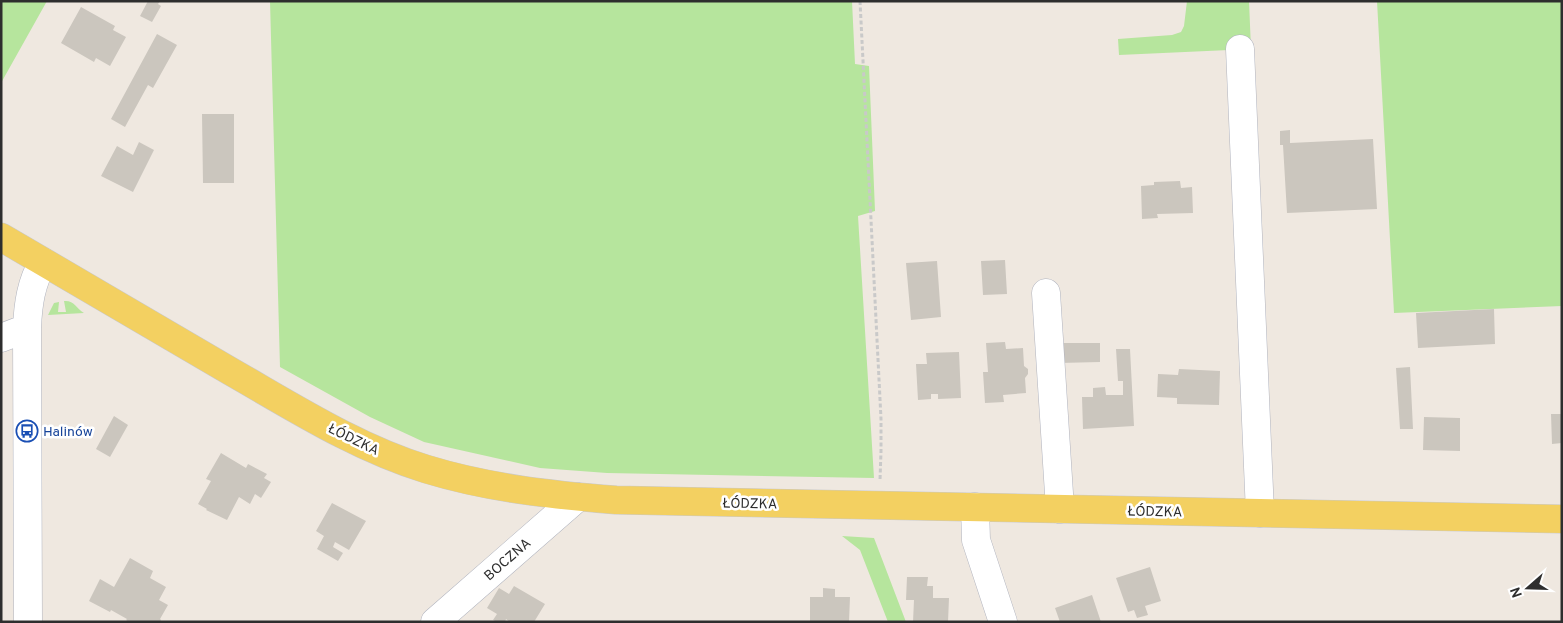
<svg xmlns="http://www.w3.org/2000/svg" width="1563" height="623" font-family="Overpass,sans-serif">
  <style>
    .green { fill: #b6e59d }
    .building { fill: #cbc6be }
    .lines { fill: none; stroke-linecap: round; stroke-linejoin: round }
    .minor-casing { stroke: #b0b3be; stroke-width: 29 }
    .major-casing { stroke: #c9c9c9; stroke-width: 29 }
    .path { stroke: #c9c9c9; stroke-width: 3; stroke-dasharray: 4 2.5; stroke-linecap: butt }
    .minor { stroke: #fff; stroke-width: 28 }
    .major { stroke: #f3d061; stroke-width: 28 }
    .labels { text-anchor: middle; stroke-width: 5; stroke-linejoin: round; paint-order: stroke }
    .transit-label { font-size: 14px; fill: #164399; stroke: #fff; text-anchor: start }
    .street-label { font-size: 14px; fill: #2e2e2e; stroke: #fff }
  </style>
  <rect width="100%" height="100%" fill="#efe8e0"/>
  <!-- green -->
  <path class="green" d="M1,1H47L1,83Z
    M270,1H852L855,64L869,66L875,211L858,216L874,478L607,473L540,468L424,442L370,417L280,367Z
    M1187,1H1249L1251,49L1119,55L1118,39L1172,35L1181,32L1184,26Z
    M1377,1H1562V306L1394,313Z
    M64,301C74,300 76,308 84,313L48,315L54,303L59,302L58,312H66Z
    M842,536L874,538L906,622H888L860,550Z"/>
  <!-- building -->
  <path class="building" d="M148,1H160L158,4L161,6L152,22L140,16Z
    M81,7L115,26L113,30L126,37L110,66L96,58L94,62L61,43Z
    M157,34L177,45L153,88L148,85L125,127L111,119Z
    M202,114H234V183H203Z
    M1290,130V143L1373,139L1377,209L1287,213L1283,145H1280V131Z
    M139,142L154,150L133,192L101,176L117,146L133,155Z
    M1180,181L1181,188L1192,187L1193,213L1157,214L1158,218L1142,219L1141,186L1154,185V182Z
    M1005,260L1007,294L983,295L981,261Z
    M937,261L941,317L911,320L906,263Z
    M1494,309L1495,344L1418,348L1416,313Z
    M1005,342L1006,349L1023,348L1024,366L1028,369V374L1025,378L1026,393L1003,395L1004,402L985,403L983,372H988L986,343Z
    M1057,343H1100V362L1059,363Z
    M1116,349H1130L1134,426L1083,429L1082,397H1093V388L1105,387L1106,395H1123V381H1118Z
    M959,352L961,398L938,399V394H931V399L918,400L916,364H927L926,353Z
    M1410,367L1413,429H1400L1396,368Z
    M1179,369L1220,371L1219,405L1177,404V398L1157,397L1158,374L1178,375Z
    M1551,414H1562V443L1552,444Z
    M114,416L128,425L110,457L96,449Z
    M1424,417L1460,418V451L1423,450Z
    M221,453L246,468L248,464L267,474L264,478L271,482L261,498L255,494L250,504L239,497L227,520L206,510L207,509L198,504L211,481L206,479Z
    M332,503L366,521L349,550L335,542L333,547L343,553L338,561L317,549L324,536L316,531Z
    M130,558L153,571L150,578L166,587L159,600L168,605L160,619L161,620L160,622H129L126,620L127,619L111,610L110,612L89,601L100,579L114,587Z
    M1150,567L1161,601L1145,606L1148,615L1137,618L1134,610L1128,612L1116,578Z
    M907,577H928L927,586H933V598H949L948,622H913L914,600H906Z
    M514,586L545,604L534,622H510L506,619L505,622H497L493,620L497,614L487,608L499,588L509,594Z
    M823,588L835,589V597H850L849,622H810V597H823Z
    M1092,595L1101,622H1060L1055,608Z"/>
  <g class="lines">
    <!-- minor casing -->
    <g class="minor-casing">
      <path id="minor" d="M1240,49L1260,513
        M1046,293L1060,509
        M1,338L27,328
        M975,507L976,540L1003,622
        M28,622L27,328C28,304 31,283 43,262
        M435,622L578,497"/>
    </g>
    <!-- major casing -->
    <g class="major-casing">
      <path id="major" d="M1,237C77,282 154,326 230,371C293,407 357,448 426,469C488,488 552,495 616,500L1562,519"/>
    </g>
    <!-- path -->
    <path class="path" d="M860,1L881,419V451L880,480"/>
    <!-- minor -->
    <use href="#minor" class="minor"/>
    <!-- major -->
    <use href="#major" class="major"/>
  </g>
  <!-- icons -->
  <defs>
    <g id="bus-ring" transform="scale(1.125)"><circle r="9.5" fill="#fff" stroke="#1a4fb4" stroke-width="1.5"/><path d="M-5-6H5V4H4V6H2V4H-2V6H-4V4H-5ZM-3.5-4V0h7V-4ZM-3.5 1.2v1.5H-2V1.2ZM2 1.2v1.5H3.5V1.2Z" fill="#1a4fb4"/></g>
  </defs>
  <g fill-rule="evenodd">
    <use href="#bus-ring" x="27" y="431"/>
  </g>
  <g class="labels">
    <!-- transit labels -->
    <g class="transit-label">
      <text x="43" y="436">Halinów</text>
    </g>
    <!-- street labels -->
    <g class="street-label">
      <text transform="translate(354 439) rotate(26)" y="5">ŁÓDZKA</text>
      <text transform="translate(750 503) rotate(1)" y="5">ŁÓDZKA</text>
      <text transform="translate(1155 511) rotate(1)" y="5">ŁÓDZKA</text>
      <text transform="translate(507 559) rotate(-41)" y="5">BOCZNA</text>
    </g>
  </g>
  <!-- border -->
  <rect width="1563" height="623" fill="none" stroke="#2e2e2e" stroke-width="5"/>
  <!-- north arrow -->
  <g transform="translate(1528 588) rotate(250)" stroke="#ffffff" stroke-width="4" paint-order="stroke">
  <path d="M0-4L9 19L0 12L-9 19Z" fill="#2e2e2e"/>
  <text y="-8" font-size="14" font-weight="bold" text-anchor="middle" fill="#2e2e2e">N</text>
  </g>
</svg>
